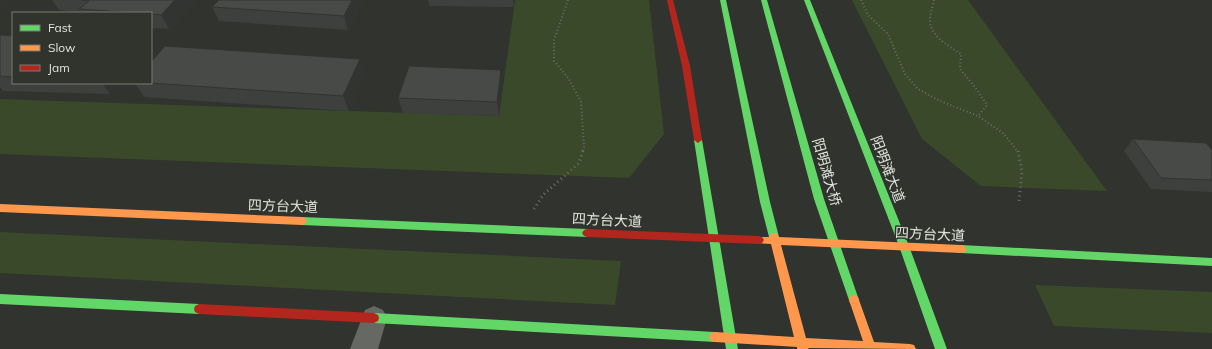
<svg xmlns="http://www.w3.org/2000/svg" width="1212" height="349" font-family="Mulish,'Noto Sans SC',sans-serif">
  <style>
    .green { fill: #3a4929 }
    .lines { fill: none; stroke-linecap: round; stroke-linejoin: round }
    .path-far1 { stroke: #6b6d6a; stroke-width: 2; stroke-dasharray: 1 2.5; stroke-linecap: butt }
    .path { stroke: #6b6d6a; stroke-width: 3; stroke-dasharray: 1 3.5; stroke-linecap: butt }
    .street { fill: #666864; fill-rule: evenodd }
    .fast { fill: #63d668; fill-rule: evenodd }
    .slow { fill: #ff974d; fill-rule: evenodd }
    .jam { fill: #b3261e; fill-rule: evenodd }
    .wall { fill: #3e403d }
    .shaded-wall { fill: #323432 }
    .building { fill: #484a47; stroke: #323432 }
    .labels { text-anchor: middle; stroke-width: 3; stroke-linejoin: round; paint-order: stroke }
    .street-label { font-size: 14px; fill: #e0e3de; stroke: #30342d }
  </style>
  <rect width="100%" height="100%" fill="#30332e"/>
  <!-- green -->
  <path class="green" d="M515,0H649L664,134L629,178L0,154V99L499,116Z
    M852,0H968L1107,191L981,186L922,139Z
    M0,232L621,261L615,305L0,273Z
    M1035,285L1212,292V333L1054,326Z"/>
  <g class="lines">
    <!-- path-far1 -->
    <path class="path-far1" d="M568,0L554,40V61L569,79L581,102L584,147L582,152
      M861,0L868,15L888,34L905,74L918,89L940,101L978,116L1004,134L1018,152
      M934,0C933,6 930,13 930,19C929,36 949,46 961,54L960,69L975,87L987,105L978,116"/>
    <!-- path -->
    <path class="path" d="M1018,151L1022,171L1019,201
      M534,209L543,195L579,163L583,151"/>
    <!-- street -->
    <path class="street" d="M374,306L383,310L387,318L378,349H350L365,310Z"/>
    <!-- fast -->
    <path class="fast" d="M720,0H726L770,202L779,237L777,240L774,241L771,240L769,237L760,202Z
      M761,0H767L824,199L859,300L858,303L854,305L850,303L849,300L814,199Z
      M804,0H810L909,246L947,349H935L899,246Z
      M698,137L702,140L738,349H726L694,140Z
      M302,217L587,229L590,230L592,233L590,236L587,237L302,225L299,224L297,221L299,218Z
      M961,245L1212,258V266L961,253L957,252L956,249L957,246Z
      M0,294L199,304L203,306L204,309L203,312L199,314L0,304Z
      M374,313L715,332L719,333L721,337L719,341L715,342L374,323L370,321L369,318L370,315Z"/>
    <!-- slow -->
    <path class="slow" d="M0,204L302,217L305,218L307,221L305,224L302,225L0,212Z
      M774,233L777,234L779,237L961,245L965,246L966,249L965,252L961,253L781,245L806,338L863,341L849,300L850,297L854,295L858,297L859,300L874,342L910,344L914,345L916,349L808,348L809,349H797V347L715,342L711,341L709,337L711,333L715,332L794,337L771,244L756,243L754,240L756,237H769L771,234Z"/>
    <!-- jam -->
    <path class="jam" d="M667,0H673L690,66L702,140L698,143L694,140L682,66Z
      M587,229L759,236L762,237L764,240L762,243L759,244L587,237L584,236L582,233L584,230Z
      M199,304L374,313L378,315L379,318L378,321L374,323L199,314L195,312L194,309L195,306Z"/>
  </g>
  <!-- wall -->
  <path class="wall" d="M52,0H194L195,2L169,29L151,28V13H82L59,10Z
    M219,0H360L361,4L348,30L219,21L212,7Z
    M428,0H515L514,7L429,6Z
    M0,35L13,36V83H119L110,94L3,91L0,87Z
    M365,74L349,111L144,97L135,83H151Z
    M503,84L499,116L403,113L398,98Z
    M1133,139L1212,150V192L1151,189L1124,151Z"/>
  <!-- shaded-wall -->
  <path class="shaded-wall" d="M0,0H16L1,11L0,10Z
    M175,0H194L195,2L169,29L161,15Z
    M352,0H360L361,4L348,30L344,16Z
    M513,0H515L514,7Z
    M360,59L365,74L349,111L343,96Z
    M501,70L503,84L499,116L497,102Z
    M102,83H119L110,94Z"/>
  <!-- building -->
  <path class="building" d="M82,0H175L161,15L151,14V13H136L79,9L89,1Z
    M219,0H352L344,16L212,7Z
    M0,35L13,36V77L0,76Z
    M165,46L360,59L343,96L149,83H151V62Z
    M409,66L501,70L497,102L398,98Z
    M1133,139L1206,143L1212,150V180L1161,178Z"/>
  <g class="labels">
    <!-- street labels -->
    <g class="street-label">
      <text transform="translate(888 169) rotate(69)" y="5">阳明滩大道</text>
      <text transform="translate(827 172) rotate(74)" y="5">阳明滩大桥</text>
      <text transform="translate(283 206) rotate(2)" y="5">四方台大道</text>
      <text transform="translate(607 220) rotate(3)" y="5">四方台大道</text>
      <text transform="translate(930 234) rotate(3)" y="5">四方台大道</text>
    </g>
  </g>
  <!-- legend -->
  <rect x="12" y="12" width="140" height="72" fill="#30342d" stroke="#767a74"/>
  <rect x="20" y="25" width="20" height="6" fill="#63d668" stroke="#767a74"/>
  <text x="48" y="32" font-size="12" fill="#e0e3de">Fast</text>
  <rect x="20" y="45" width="20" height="6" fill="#ff974d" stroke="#767a74"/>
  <text x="48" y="52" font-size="12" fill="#e0e3de">Slow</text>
  <rect x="20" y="65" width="20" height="6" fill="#b3261e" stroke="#767a74"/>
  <text x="48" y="72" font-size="12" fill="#e0e3de">Jam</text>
</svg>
